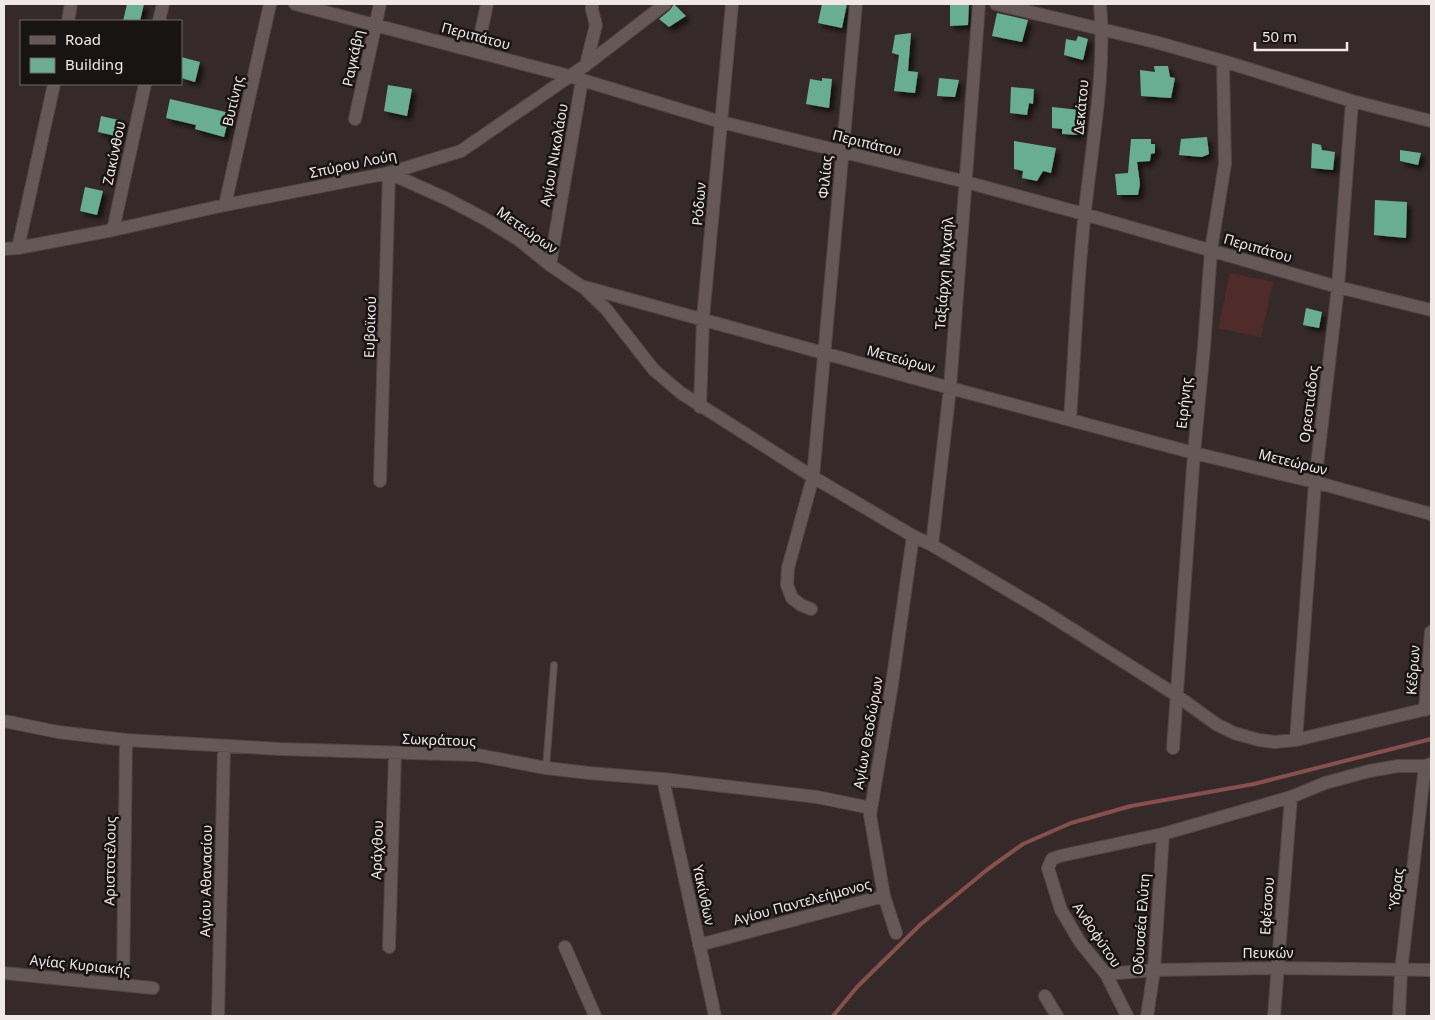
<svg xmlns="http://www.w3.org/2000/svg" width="1435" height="1020" font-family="'Noto Sans',sans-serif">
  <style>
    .green { fill: #4f2c2a }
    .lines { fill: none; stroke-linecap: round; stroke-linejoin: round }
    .stream { stroke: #88504c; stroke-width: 4 }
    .building { fill: #6bad95; filter: url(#shadow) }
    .lane-casing { stroke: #4f4645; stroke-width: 8 }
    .street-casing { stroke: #4f4645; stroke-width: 14 }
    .lane { stroke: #655857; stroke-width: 6 }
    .street { stroke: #655857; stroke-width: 12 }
    .labels { text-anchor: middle; stroke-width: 5; stroke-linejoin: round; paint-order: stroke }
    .street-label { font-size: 14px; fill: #efe8e7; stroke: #191414 }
  </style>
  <defs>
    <filter id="shadow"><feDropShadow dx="4.5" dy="4.5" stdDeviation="2.5" flood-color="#0009"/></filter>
  </defs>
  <rect width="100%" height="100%" fill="#352a29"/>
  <!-- green -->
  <path class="green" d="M1230,273L1273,282L1261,337L1218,328Z"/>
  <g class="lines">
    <!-- stream -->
    <path class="stream" d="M833,1016L857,987L921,924L988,869L1023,844L1071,823L1131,806L1254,784L1431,739"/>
  </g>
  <!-- building -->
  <path class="building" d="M127,4H144L140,21H123Z
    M674,4L686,16L669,27L659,19L670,10Z
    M822,4H847L842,28L818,23Z
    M950,4H969L968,25L950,26Z
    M997,13L1028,20L1022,42L992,36Z
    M911,33L908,71L918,72L915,93L894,91L899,55L892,53L895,35Z
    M1078,36L1088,39L1083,60L1064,55L1066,39L1076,41Z
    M181,57L200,62L195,82L181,78Z
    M1154,66H1168L1170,77L1175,78L1171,98L1141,96L1140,70L1155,72Z
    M822,78L832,79L829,108L806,104L810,79L822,81Z
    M939,78L959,80L955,97L937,96Z
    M388,85L412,89L407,116L384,111Z
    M1011,87L1034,89L1033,104L1029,103L1027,115L1010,113Z
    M170,99L230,113L224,137L195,129L196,125L166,118Z
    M1052,107L1080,110L1079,135L1062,134V129L1052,128Z
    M101,116L123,121L120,137L98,132Z
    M1207,137L1209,154L1202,157L1179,155L1181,139Z
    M1131,139H1151V144H1155V153L1151,154L1150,161L1137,162L1140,184L1138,195H1117L1115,174L1128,173Z
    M1014,141L1056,148L1051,173L1043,171L1037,181L1022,178L1023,171L1014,169Z
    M1312,143L1321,145L1322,150L1335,152L1333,170L1311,168Z
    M1400,150L1421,153L1418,165L1400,161Z
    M85,187L103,191L97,215L80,211Z
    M1375,200L1407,202L1406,238L1374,235Z
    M1306,308L1322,312L1319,328L1303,325Z"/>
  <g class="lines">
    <!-- lane casing -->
    <g class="lane-casing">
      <path id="lane" d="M546,768L554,665"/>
    </g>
    <!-- street casing -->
    <g class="street-casing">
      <path id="street" d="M295,4L569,76L721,122L966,182L1084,214L1338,287L1431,310
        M996,4L1155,42L1223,61L1352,101L1431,121
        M68,21L71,4
        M159,21L163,4
        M477,51L487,4
        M586,65L596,25L592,10V4
        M355,119L380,4
        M389,173L447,199L485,219L519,240L550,265L581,286L950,388L1194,453L1315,482L1431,514
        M225,205L270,4
        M113,230L145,84
        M18,248L54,84
        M4,249L18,248L113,230L225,205L389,173L461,151L586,65L665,4
        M550,265L582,80
        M583,287L606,309L654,370L681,393L813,477L913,536L932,545L1045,612L1176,695L1216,724L1234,733L1259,740L1275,742L1296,740L1431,708
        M700,407L703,318L732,4
        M1070,419C1075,350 1077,280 1085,211C1092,144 1106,71 1100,4
        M380,481L389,173
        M932,545L950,388L979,4
        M811,609L801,605L792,598L787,585L788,568L813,477L856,4
        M1425,710L1431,632
        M4,721L58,732L126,740L280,749L477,755L546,768L589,773L663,779L817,797L871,808
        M1296,740L1315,482L1338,287L1352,101
        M1173,748L1194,453L1204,347L1211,250L1225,164L1223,61
        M663,779L715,1016
        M896,933L884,896L870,815L892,684L913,536
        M699,945L884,896
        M389,947L395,753
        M565,947L595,1016
        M4,973L153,988
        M1106,974L1154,970L1278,968L1431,970
        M123,984L126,740
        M1045,996L1057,1016
        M218,1016L224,746
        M1127,1016L1106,974L1080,942L1061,910L1048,868L1052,859L1060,856L1163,834L1291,797L1325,783L1369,771L1398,766H1425L1431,764
        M1147,1016L1154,970L1163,834
        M1274,1016L1291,797
        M1399,1016L1401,971L1425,766"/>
    </g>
    <!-- lane -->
    <use href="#lane" class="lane"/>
    <!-- street -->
    <use href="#street" class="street"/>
  </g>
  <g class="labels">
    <!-- street labels -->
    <g class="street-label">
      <text transform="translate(476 36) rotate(15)" y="5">Περιπάτου</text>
      <text transform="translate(353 58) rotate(-78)" y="5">Ραγκάβη</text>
      <text transform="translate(233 101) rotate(-77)" y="5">Βυτίνης</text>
      <text transform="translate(1081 107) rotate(-85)" y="5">Δεκάτου</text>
      <text transform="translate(867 143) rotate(14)" y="5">Περιπάτου</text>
      <text transform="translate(114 153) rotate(-78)" y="5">Ζακύνθου</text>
      <text transform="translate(554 155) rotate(-80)" y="5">Αγίου Νικολάου</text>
      <text transform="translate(353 164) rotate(-12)" y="5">Σπύρου Λούη</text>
      <text transform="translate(825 177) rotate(-85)" y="5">Φιλίας</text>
      <text transform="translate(699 204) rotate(-85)" y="5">Ρόδων</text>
      <text transform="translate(527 230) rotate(35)" y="5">Μετεώρων</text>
      <text transform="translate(1258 248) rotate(16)" y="5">Περιπάτου</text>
      <text transform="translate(944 273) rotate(-86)" y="5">Ταξιάρχη Μιχαήλ</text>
      <text transform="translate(370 327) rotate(-88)" y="5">Ευβοϊκού</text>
      <text transform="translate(901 359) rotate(15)" y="5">Μετεώρων</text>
      <text transform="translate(1184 403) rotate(-84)" y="5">Ειρήνης</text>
      <text transform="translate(1309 404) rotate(-83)" y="5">Ορεστιάδος</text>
      <text transform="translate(1293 462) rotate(14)" y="5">Μετεώρων</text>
      <text transform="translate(1413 670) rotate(-86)" y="5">Κέδρων</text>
      <text transform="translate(868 733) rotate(-80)" y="5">Αγίων Θεοδώρων</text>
      <text transform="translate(439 740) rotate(2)" y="5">Σωκράτους</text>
      <text transform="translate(377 850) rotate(-88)" y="5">Αράχθου</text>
      <text transform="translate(110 861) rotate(-89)" y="5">Αριστοτέλους</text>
      <text transform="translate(206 881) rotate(-89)" y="5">Αγίου Αθανασίου</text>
      <text transform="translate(1396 889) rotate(-83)" y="5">Ύδρας</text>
      <text transform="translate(704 895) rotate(78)" y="5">Υακίνθων</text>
      <text transform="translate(802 902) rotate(-15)" y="5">Αγίου Παντελεήμονος</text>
      <text transform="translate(1267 906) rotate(-86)" y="5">Εφέσσου</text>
      <text transform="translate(1141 924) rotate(-86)" y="5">Οδυσσέα Ελύτη</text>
      <text transform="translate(1097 935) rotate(56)" y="5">Ανθοφύτου</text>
      <text x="1268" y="958">Πευκών</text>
      <text transform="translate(80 965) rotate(6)" y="5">Αγίας Κυριακής</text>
    </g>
  </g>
  <!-- border -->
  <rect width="1435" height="1020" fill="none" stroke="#efe8e7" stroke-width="10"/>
  <!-- legend -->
  <rect x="20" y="20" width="162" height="65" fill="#191414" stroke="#6f6968"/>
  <rect x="30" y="36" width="25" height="8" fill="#655857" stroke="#6f6968"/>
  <text x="65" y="45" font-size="15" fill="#efe8e7">Road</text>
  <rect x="30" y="58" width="25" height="15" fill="#6bad95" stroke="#6f6968"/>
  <text x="65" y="70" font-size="15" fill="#efe8e7">Building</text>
  <!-- scale -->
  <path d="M1255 42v8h92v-8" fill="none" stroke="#efe8e7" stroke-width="2.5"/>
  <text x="1262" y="42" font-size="15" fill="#efe8e7" stroke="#191414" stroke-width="4" paint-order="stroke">50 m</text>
</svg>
